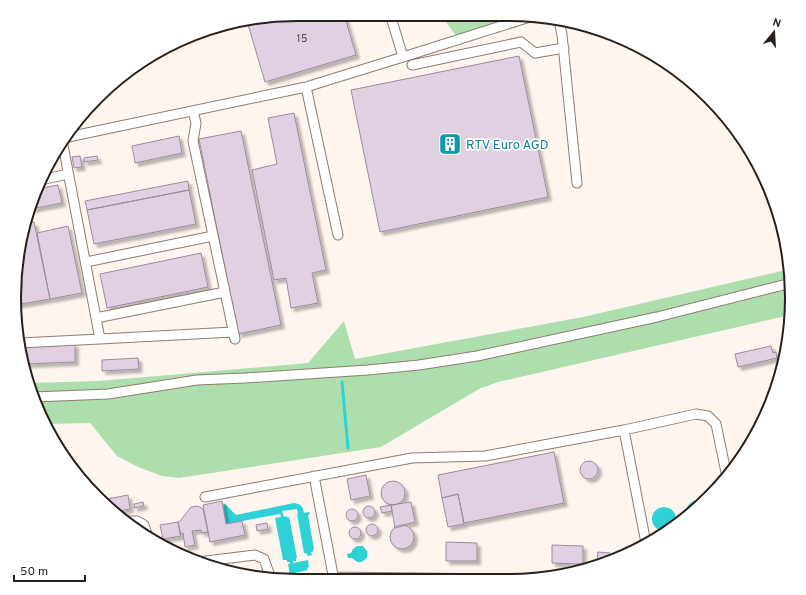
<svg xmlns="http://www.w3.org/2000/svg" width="806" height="595" font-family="Overpass,sans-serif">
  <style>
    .green { fill: #addfae }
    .water { fill: #2ed2d6 }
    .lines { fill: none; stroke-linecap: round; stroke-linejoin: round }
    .stream { stroke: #2ed2d6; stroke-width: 3 }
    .building { fill: #e0d0e2; stroke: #9b8c9d; filter: url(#shadow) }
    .minor-casing { stroke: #8f7c70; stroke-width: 11 }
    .minor { stroke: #fff; stroke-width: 9 }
    .labels { text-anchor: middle; stroke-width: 3.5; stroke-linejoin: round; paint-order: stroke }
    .number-label { font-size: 11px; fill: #554b4c }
    .culture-label { font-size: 13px; fill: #0d838f; stroke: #fff; text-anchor: start }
    .rim { fill: none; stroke: #271f1a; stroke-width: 2 }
  </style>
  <defs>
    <filter id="shadow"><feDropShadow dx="3.5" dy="3.5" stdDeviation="1" flood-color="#0004"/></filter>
  </defs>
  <rect width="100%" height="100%" fill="#fef5ef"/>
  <!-- green -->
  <path class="green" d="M440,14L527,15L457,37Z
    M790,269L791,279L790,315L498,382L479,389L381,447L179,478L162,476L138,467L117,456L90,423L48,424L29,389L28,383L99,381L308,363L344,321L355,359L583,317Z"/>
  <!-- water -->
  <path class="water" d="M696,500L703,502L687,517C685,508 688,503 696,500Z
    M294,503C300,504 303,506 304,513L309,512L310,514L308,515L314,549H313L314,551L311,552L312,555L308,556L306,553H304L297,514H298L297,509L282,511L284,517L287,516L288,519L289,516L297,558H296V561H293V563L308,560L309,567L307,568L308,570L295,573V575L290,576L288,564H290V562H287V560H283L275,518L281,517L280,514L226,524L222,505L225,504L236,515Z
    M652 519a12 12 0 1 1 24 0a12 12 0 1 1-24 0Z
    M357,546H363L367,551C369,558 364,563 357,562L352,558H348L347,554L351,553L353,549Z"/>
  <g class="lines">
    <!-- stream -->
    <path class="stream" d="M342,382L348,448"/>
  </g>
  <!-- building -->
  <path class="building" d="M298,14H344L356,55L265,82L247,21Z
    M519,56L548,197L380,232L351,90Z
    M294,113L326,270L312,273L318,303L291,308L286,278L274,280L252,170L277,164L268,118Z
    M241,131L281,325L238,334L199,139Z
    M179,136L182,153L135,163L132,146Z
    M80,156L82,167L74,168L72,157Z
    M97,156L98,160L84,162V158Z
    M188,181L189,190L87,210L85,201Z
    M58,185L62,203L31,209L37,189Z
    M189,190L196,224L94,244L87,210Z
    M34,222L50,299L15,305L19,242L26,224Z
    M68,226L82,293L50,299L37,233Z
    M201,253L208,287L107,308L100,274Z
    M75,344V362L24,364L21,347Z
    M771,346L773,353L776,352L777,358L738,367L735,354Z
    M138,358L139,369L102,371V360Z
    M554,452L564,503L464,523L458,494L442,498L438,475Z
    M580 470a9 9 0 1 1 18 0a9 9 0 1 1-18 0Z
    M366,475L370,496L351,500L347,479Z
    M381 493a12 12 0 1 1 24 0a12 12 0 1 1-24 0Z
    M458,494L464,524L448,527L442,498Z
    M128,495L130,509L113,512L109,509L107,499Z
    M222,501L226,524L242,521L245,535L210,542L203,505Z
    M143,502L144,506L134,508V504Z
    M411,502L415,522L403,525V526L395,528L391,505Z
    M391,505L392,511L382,513L380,507Z
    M363 512a6 6 0 1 1 12 0a6 6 0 1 1-12 0Z
    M198,506L203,509L208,532L202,533L201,530L192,531L195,545L185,547L183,533L180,534L178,522L180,521L191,507Z
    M346 515a6 6 0 1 1 12 0a6 6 0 1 1-12 0Z
    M178,522L181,536L163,539L160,525Z
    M267,523L268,529L257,531L256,525Z
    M366 530a6 6 0 1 1 12 0a6 6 0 1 1-12 0Z
    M390 537a12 12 0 1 1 24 0a12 12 0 1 1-24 0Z
    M349 533a6 6 0 1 1 12 0a6 6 0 1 1-12 0Z
    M446,542L477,543V561H446Z
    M552,545L583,546V564L552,563Z
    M598,552L610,553L609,561L596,565Z"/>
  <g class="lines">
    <!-- minor casing -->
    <g class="minor-casing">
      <path id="minor" d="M390,14L403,57
        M559,20L562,35L577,183
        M412,65L521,42L535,53L564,48
        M306,87L338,235
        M193,111L196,123L193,141L235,339
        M68,137L306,87L403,57L533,16
        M41,180L68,174
        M86,262L213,236
        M96,318L225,292
        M100,339L233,332
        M20,343L100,339L63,145
        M34,397L108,394L197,380L245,378L368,370L419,365L477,356L657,317L791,283
        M624,430L646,543
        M314,476L334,580
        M205,497L412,458L485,456L624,430L696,414L708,416L716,424L727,477
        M126,521H137L144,525L148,537
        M198,562L255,555L264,559L271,579
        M318,580L333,577L501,579"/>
    </g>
    <!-- minor -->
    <use href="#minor" class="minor"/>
  </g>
  <!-- icons -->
  <defs>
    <g id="building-square" transform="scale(1.15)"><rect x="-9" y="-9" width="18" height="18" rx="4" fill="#0f9aa8" stroke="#fff"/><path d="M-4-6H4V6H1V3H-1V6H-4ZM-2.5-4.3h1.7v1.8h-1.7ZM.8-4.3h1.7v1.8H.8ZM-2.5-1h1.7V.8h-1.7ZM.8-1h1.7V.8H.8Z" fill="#fff"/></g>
  </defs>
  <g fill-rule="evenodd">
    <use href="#building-square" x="450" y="144"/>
  </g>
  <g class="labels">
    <!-- number labels -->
    <g class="number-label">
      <text x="302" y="42">15</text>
    </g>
    <!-- culture labels -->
    <g class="culture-label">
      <text x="466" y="149">RTV Euro AGD</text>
    </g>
  </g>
  <!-- crop -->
  <path d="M0 0H806V595H0ZM297 21H509A276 276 0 0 1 785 297V298A276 276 0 0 1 509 574H297A276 276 0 0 1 21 298V297A276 276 0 0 1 297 21Z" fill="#fff" fill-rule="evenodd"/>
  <path class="rim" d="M297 21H509A276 276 0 0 1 785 297V298A276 276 0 0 1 509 574H297A276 276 0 0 1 21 298V297A276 276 0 0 1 297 21Z"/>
  <!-- north arrow -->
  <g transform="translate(774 32) rotate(18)" stroke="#ffffff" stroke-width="3" paint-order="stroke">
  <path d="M0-3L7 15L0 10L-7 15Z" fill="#271f1a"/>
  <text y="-6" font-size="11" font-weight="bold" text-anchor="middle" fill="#271f1a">N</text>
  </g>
  <!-- scale -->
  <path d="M14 575v6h71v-6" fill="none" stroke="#271f1a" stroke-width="2"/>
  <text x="20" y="575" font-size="12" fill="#271f1a" stroke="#ffffff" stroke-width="3" paint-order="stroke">50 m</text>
</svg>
